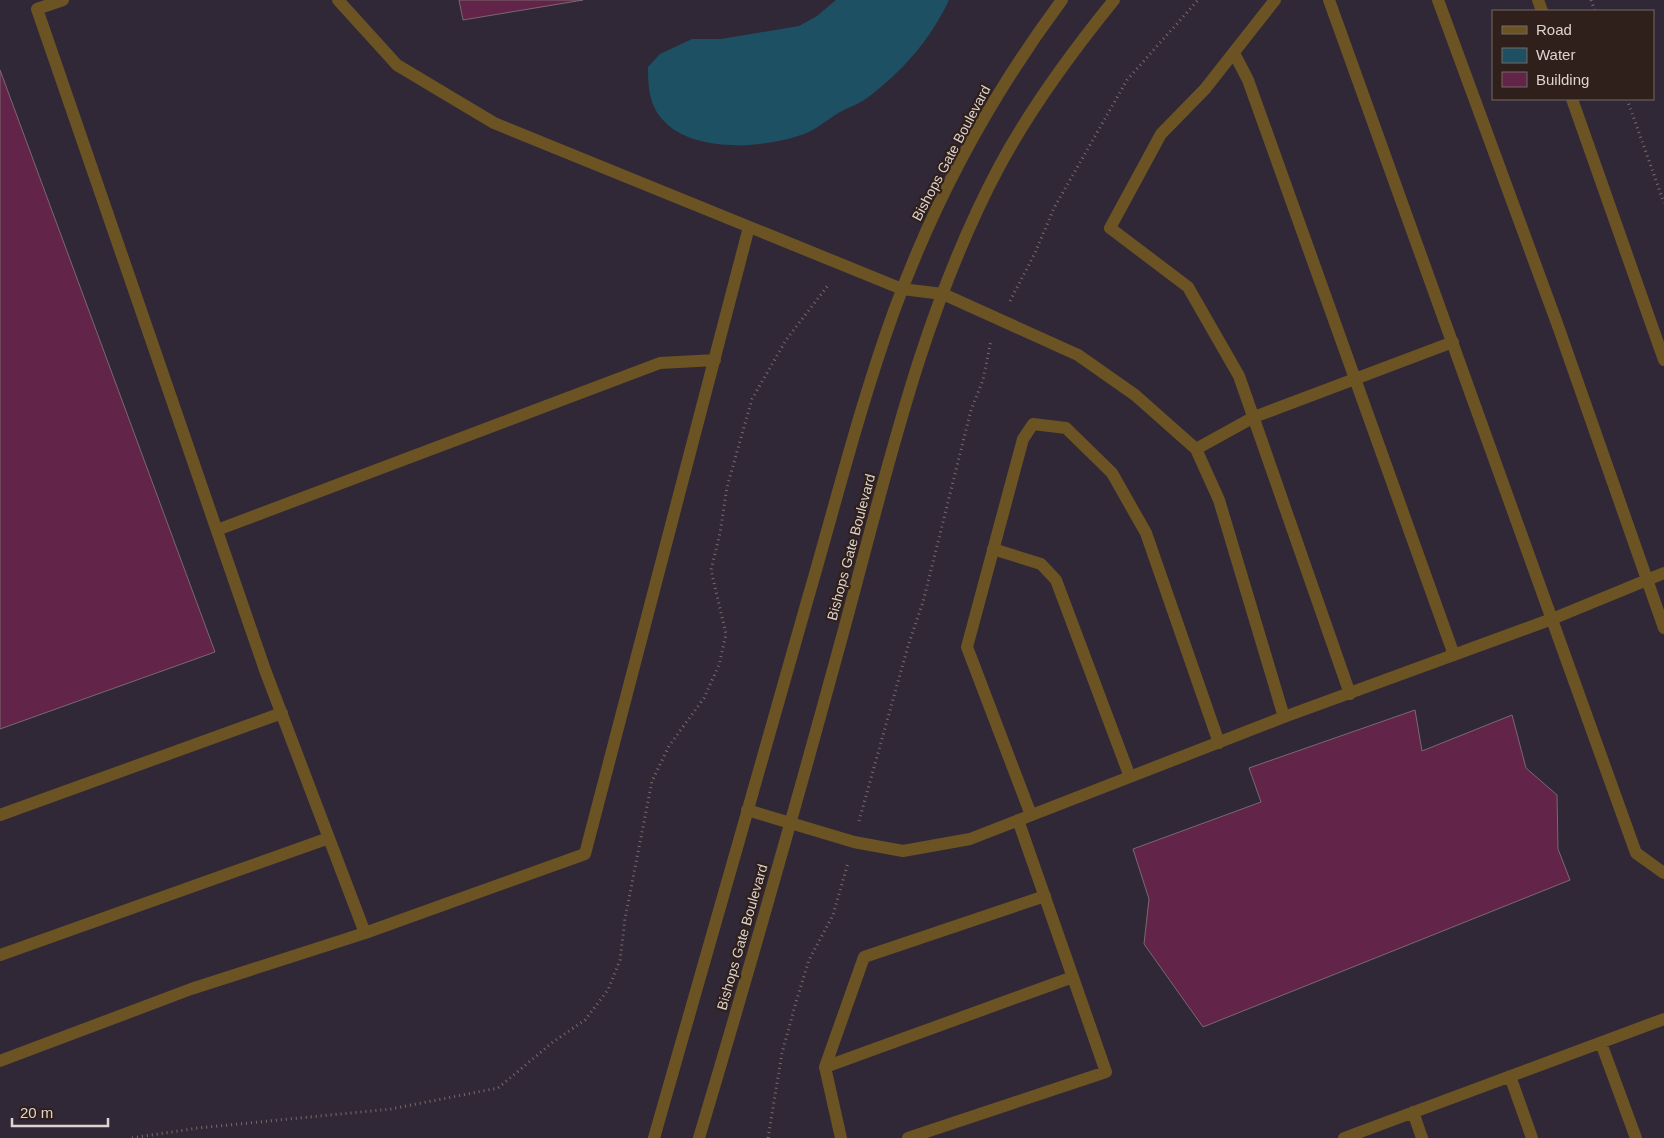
<svg xmlns="http://www.w3.org/2000/svg" width="1664" height="1138" font-family="Helvetica,sans-serif">
  <style>
    .commercial { fill: #302837; fill-rule: evenodd }
    .water { fill: #1e5063 }
    .building { fill: #632449; stroke: #7a6870 }
    .lines { fill: none; stroke-linecap: round; stroke-linejoin: round }
    .path { stroke: #796b67; stroke-width: 3; stroke-dasharray: 1 4; stroke-linecap: butt }
    .lane { stroke: #6c5323; stroke-width: 12 }
    .street { stroke: #6c5323; stroke-width: 12 }
    .labels { text-anchor: middle; stroke-width: 4.5; stroke-linejoin: round; paint-order: stroke }
    .street-label { font-size: 14px; fill: #ddd3cf; stroke: #30201b }
  </style>
  <rect width="100%" height="100%" fill="#30201b"/>
  <!-- commercial -->
  <path class="commercial" d="M0,0H1664V1138H0ZM1493,11H1653V99H1493Z"/>
  <!-- water -->
  <path class="water" d="M836,0H949C930,40 903,71 867,98C859,104 849,107 840,112C828,119 817,129 804,134C766,148 693,154 663,120C649,105 648,86 648,67L660,54L692,39H721L799,26L817,16Z"/>
  <!-- building -->
  <path class="building" d="M459,0H583L463,20Z
    M0,70L215,652L0,729Z
    M1415,710L1422,751L1512,715L1526,768L1557,795L1558,849L1570,880L1203,1027L1144,944L1149,899L1133,849L1261,802L1249,768Z"/>
  <g class="lines">
    <!-- path -->
    <path class="path" d="M1591,0L1595,11
      M1627,99L1664,203
      M1010,301L1035,253L1054,208L1127,80L1198,0
      M859,821L908,646L923,602L971,410L983,380L991,340
      M132,1138L198,1128L391,1109L498,1088L553,1042L585,1020L608,990L620,960L625,919L652,781L669,746L704,698L719,665L726,634L711,570L720,533L727,487L752,399L786,340L829,284
      M768,1138L782,1053L796,1002L809,960L833,915L848,863"/>
    <!-- lane -->
    <path class="lane" d="M63,0L37,9L265,670L365,933L585,854L749,227
      M338,0L397,65L494,123L902,289L943,294L1078,355L1135,395L1196,449L1219,500L1284,717
      M1275,0L1205,89L1161,134L1110,228L1188,287L1239,376L1350,694
      M1329,0L1636,853L1664,873
      M1438,0L1558,326L1664,628
      M1538,0L1542,11
      M1234,53L1248,80L1454,655
      M1572,99L1664,360
      M1196,449L1254,417L1453,342
      M217,530L660,363L715,360
      M993,549L1041,564L1056,580L1130,777
      M747,810L854,842L903,851L970,839L1284,717L1552,619L1664,573
      M0,815L282,713
      M1031,815L967,647L1023,439L1033,424L1066,428L1112,473L1146,533L1219,743
      M0,955L329,838
      M1601,1043L1636,1138
      M0,1061L191,989L365,933
      M825,1067L1073,977
      M1510,1076L1532,1138
      M1413,1112L1422,1138
      M841,1138L825,1067L864,957L1045,896
      M908,1138L1106,1072L1018,820
      M1344,1138L1664,1019"/>
    <!-- street -->
    <path class="street" d="M654,1138C707,958 756,778 808,598C836,502 860,405 894,311C934,201 992,94 1062,0
      M699,1138C747,977 793,816 837,655C883,490 918,319 999,167C1031,107 1071,53 1114,0"/>
  </g>
  <g class="labels">
    <!-- street labels -->
    <g class="street-label">
      <text transform="translate(951 153) rotate(-62)" y="5">Bishops Gate Boulevard</text>
      <text transform="translate(851 547) rotate(-75)" y="5">Bishops Gate Boulevard</text>
      <text transform="translate(742 937) rotate(-74)" y="5">Bishops Gate Boulevard</text>
    </g>
  </g>
  <!-- legend -->
  <rect x="1492" y="10" width="162" height="90" fill="#30201b" stroke="#756863"/>
  <rect x="1502" y="26" width="25" height="8" fill="#6c5323" stroke="#756863"/>
  <text x="1536" y="35" font-size="15" fill="#ddd3cf">Road</text>
  <rect x="1502" y="48" width="25" height="15" fill="#1e5063" stroke="#756863"/>
  <text x="1536" y="60" font-size="15" fill="#ddd3cf">Water</text>
  <rect x="1502" y="72" width="25" height="15" fill="#632449" stroke="#756863"/>
  <text x="1536" y="85" font-size="15" fill="#ddd3cf">Building</text>
  <!-- scale -->
  <path d="M12 1118v8h96v-8" fill="none" stroke="#ddd3cf" stroke-width="2.5"/>
  <text x="20" y="1118" font-size="15" fill="#ddd3cf" stroke="#30201b" stroke-width="4" paint-order="stroke">20 m</text>
</svg>
